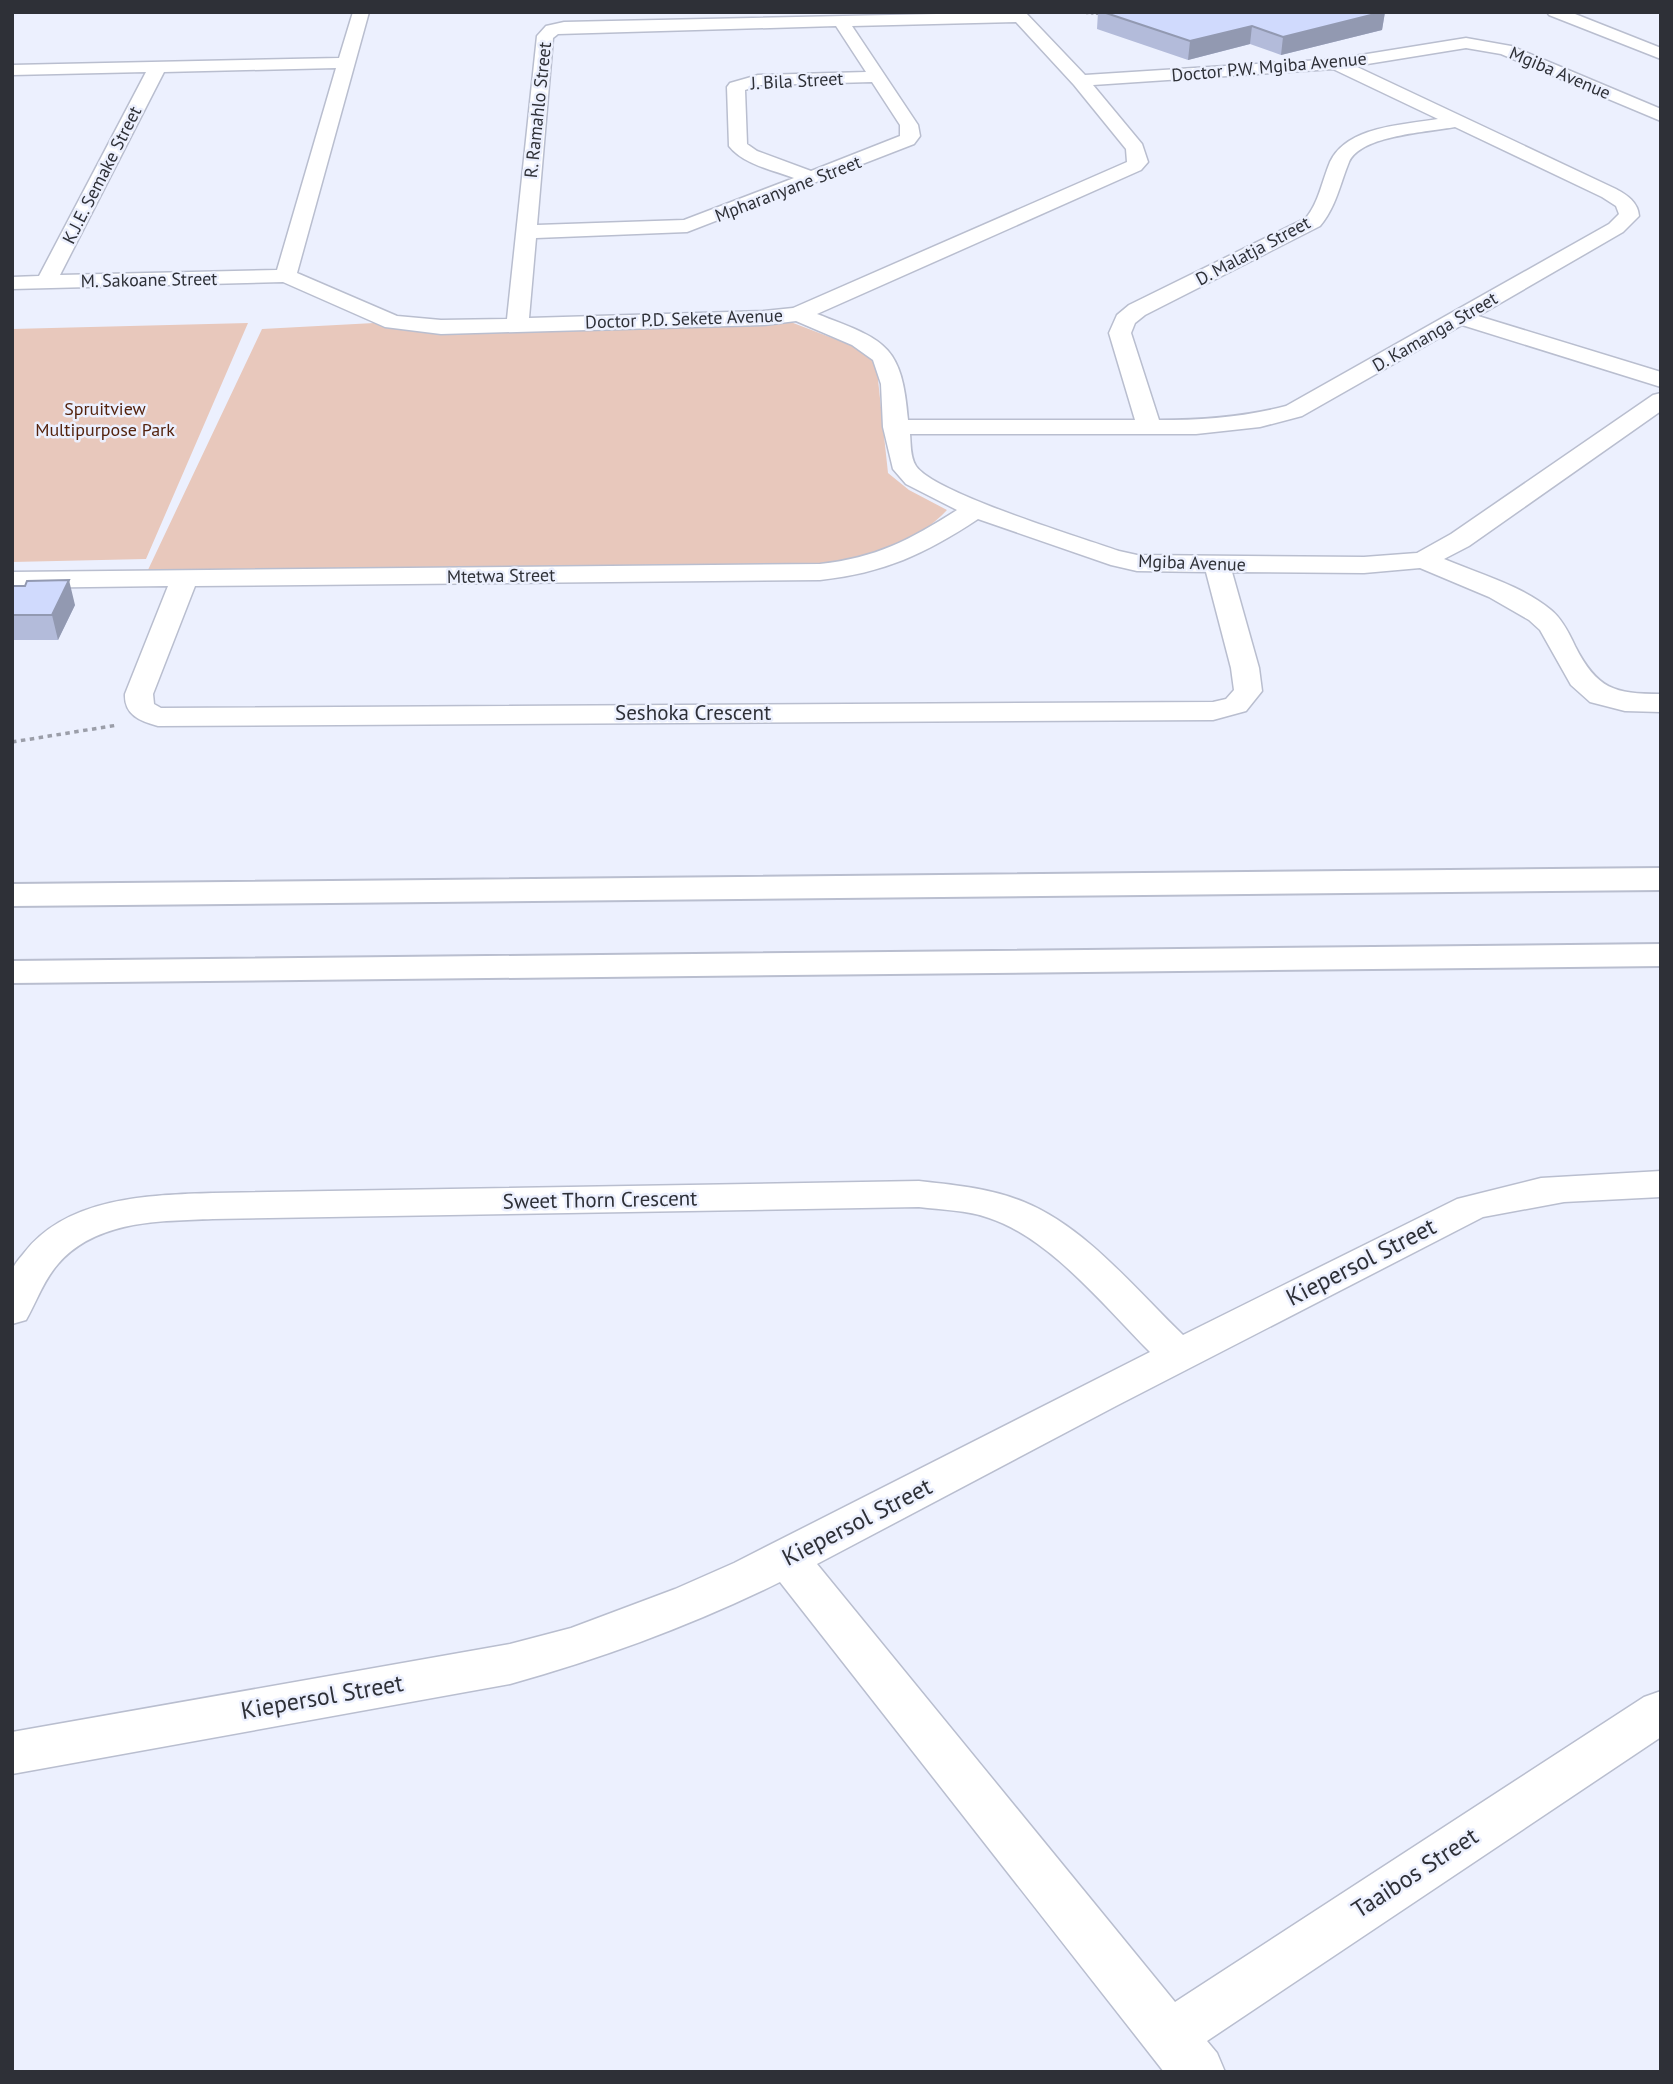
<svg xmlns="http://www.w3.org/2000/svg" width="1673" height="2084" font-family="'PT Sans',sans-serif">
  <style>
    .green { fill: #e8c8bc }
    .lines { fill: none; stroke-linecap: round; stroke-linejoin: round }
    .minor-casing { stroke: #b9becf; stroke-width: 3 }
    .highway-casing { stroke: #b9becf; stroke-width: 4 }
    .path-far1 { stroke: #9b9ea9; stroke-width: 2.5; stroke-dasharray: 2.5 2.5; stroke-linecap: butt }
    .path { stroke: #9b9ea9; stroke-width: 3.5; stroke-dasharray: 4.5 4.5; stroke-linecap: butt }
    .minor { fill: #fff; fill-rule: evenodd }
    .highway { fill: #fff; fill-rule: evenodd }
    .wall { fill: #b3bbda }
    .shaded-wall { fill: #9299b1 }
    .building { fill: #d0dafd; stroke: #9299b1; stroke-width: 2 }
    .labels { text-anchor: middle; stroke-width: 5; stroke-linejoin: round; paint-order: stroke }
    .far-street-label { font-size: 18px; fill: #2e3037; stroke: #ecf0fe }
    .far-park-label { font-size: 18px; fill: #54230e; stroke: #ecf0fe }
    .street-label { font-size: 21px; fill: #2e3037; stroke: #ecf0fe }
    .near-street-label { font-size: 24px; fill: #2e3037; stroke: #ecf0fe }
  </style>
  <rect width="100%" height="100%" fill="#ecf0fe"/>
  <!-- green -->
  <path class="green" d="M788,321L861,349L876,361L888,473L909,490L947,510C919,540 878,556 838,565L147,572L262,329L374,323L399,330L456,331Z
    M248,323L146,559L12,562V329Z"/>
  <g class="lines">
    <!-- minor casing -->
    <g class="minor-casing">
      <path id="minor" d="M353,12H369L297,273L397,316L441,320L507,319L537,36L546,26L564,22L1025,12L1085,75L1336,59L1466,38L1511,46L1661,109V121L1501,54L1466,48L1355,66L1616,189C1627,195 1638,202 1639,216L1623,232L1478,316L1661,372V387L1462,325L1302,416L1260,427L1196,434H910C911,444 910,457 916,466C934,493 1082,538 1119,551L1137,555L1364,557L1417,553L1451,534L1653,395L1661,393V411L1469,546L1444,559C1479,574 1521,585 1551,610C1562,619 1569,633 1575,646C1597,689 1614,694 1661,694V712L1625,711L1590,702L1571,685L1540,630L1529,620L1489,597L1420,568L1364,573L1232,572L1259,668L1262,691L1246,711L1213,720L158,726C140,721 124,715 125,694L168,586L12,588V572L820,564C876,558 910,540 957,510L906,484L893,469L883,427L881,384L873,360L852,345L796,321L764,325L441,334L385,327L283,282L12,289V277L39,276L146,72L12,75V65L339,58ZM1016,22L1074,85L1126,149L1127,162L793,308L764,311L529,318L536,238L687,232L914,144L920,136L918,125L852,26ZM836,26L866,72L758,75L730,83L727,87L729,146C743,164 772,170 794,178L684,220L537,225L553,38L558,34ZM336,68L277,270L60,275L164,72ZM1333,69L1438,119C1403,125 1347,126 1330,162C1322,181 1319,202 1306,218L1129,305L1117,315L1109,333L1135,420H908C902,343 884,340 817,314L1141,170L1148,162L1142,144L1093,85ZM872,82L900,125V136L811,171L757,151L747,144L745,90L760,85ZM1455,127L1602,197L1616,206L1619,214L1609,224L1286,406C1244,417 1202,420 1159,420L1131,333L1135,323L1145,315L1320,226C1336,207 1340,184 1349,162C1361,135 1429,132 1455,127ZM978,519L1111,565L1137,571L1206,572L1231,668L1234,690L1226,699L1213,702L161,708L154,704L153,694L195,586L820,580C884,573 925,554 978,519Z
        M1547,12H1570L1661,48V59L1549,15Z
        M1661,1171V1197L1564,1202L1483,1217L1116,1406L817,1564L1175,2002L1644,1697L1661,1691V1737L1207,2041L1217,2053L1225,2072H1164L780,1582C693,1625 603,1658 510,1684L12,1774V1732L510,1644L571,1628L675,1589L734,1563L1150,1352C1105,1307 1050,1238 989,1218C967,1210 942,1210 919,1207L213,1219C160,1221 96,1220 58,1264C43,1281 37,1301 26,1320L12,1324C12,1308 9,1287 12,1271C14,1264 20,1258 24,1253C67,1197 149,1195 213,1193L919,1181C954,1185 990,1188 1024,1202C1087,1228 1135,1289 1183,1335L1457,1199L1541,1178Z"/>
    </g>
    <!-- highway casing -->
    <g class="highway-casing">
      <path id="highway" d="M1661,868V890L12,906V884Z
        M1661,944V966L12,983V961Z"/>
    </g>
    <!-- path-far1 -->
    <path class="path-far1" d="M1071,12L1102,14"/>
    <!-- path -->
    <path class="path" d="M12,742L118,725"/>
    <!-- minor -->
    <use href="#minor" class="minor"/>
    <!-- highway -->
    <use href="#highway" class="highway"/>
  </g>
  <!-- wall -->
  <path class="wall" d="M1098,12H1385L1382,30L1281,55L1250,44L1188,60L1097,29Z
    M12,586L75,605L58,640H12Z"/>
  <!-- shaded-wall -->
  <path class="shaded-wall" d="M1385,12L1382,30L1281,55L1283,37Z
    M1252,26L1250,44L1188,60L1190,41Z
    M69,580L75,605L58,640L52,615Z"/>
  <!-- building -->
  <path class="building" d="M1103,12H1383L1283,37L1252,26L1190,41Z
    M69,580L52,615H12V586H25L27,581Z"/>
  <g class="labels">
    <!-- far-street labels -->
    <g class="far-street-label">
      <text transform="translate(1269 67) rotate(-5)" y="6">Doctor P.W. Mgiba Avenue</text>
      <text transform="translate(1560 73) rotate(23)" y="6">Mgiba Avenue</text>
      <text transform="translate(797 81) rotate(-3)" y="6">J. Bila Street</text>
      <text transform="translate(538 110) rotate(-84)" y="6">R. Ramahlo Street</text>
      <text transform="translate(102 175) rotate(-63)" y="6">K.J.E. Semake Street</text>
      <text transform="translate(788 189) rotate(-21)" y="6">Mpharanyane Street</text>
      <text transform="translate(1253 251) rotate(-28)" y="6">D. Malatja Street</text>
      <text transform="translate(149 280) rotate(-1)" y="6">M. Sakoane Street</text>
      <text transform="translate(684 319) rotate(-2)" y="6">Doctor P.D. Sekete Avenue</text>
      <text transform="translate(1435 332) rotate(-30)" y="6">D. Kamanga Street</text>
      <text transform="translate(1192 563) rotate(2)" y="6">Mgiba Avenue</text>
      <text transform="translate(501 576) rotate(-1)" y="6">Mtetwa Street</text>
    </g>
    <!-- far-park labels -->
    <g class="far-park-label">
      <text x="105" y="415">Spruitview<tspan x="105" dy="21">Multipurpose Park</tspan></text>
    </g>
    <!-- street labels -->
    <g class="street-label">
      <text x="693" y="720">Seshoka Crescent</text>
      <text transform="translate(600 1200) rotate(-1)" y="7">Sweet Thorn Crescent</text>
    </g>
    <!-- near-street labels -->
    <g class="near-street-label">
      <text transform="translate(1361 1262) rotate(-27)" y="8">Kiepersol Street</text>
      <text transform="translate(857 1522) rotate(-27)" y="8">Kiepersol Street</text>
      <text transform="translate(322 1697) rotate(-10)" y="8">Kiepersol Street</text>
      <text transform="translate(1415 1873) rotate(-33)" y="8">Taaibos Street</text>
    </g>
  </g>
  <!-- border -->
  <rect width="1673" height="2084" fill="none" stroke="#2e3037" stroke-width="28"/>
</svg>
